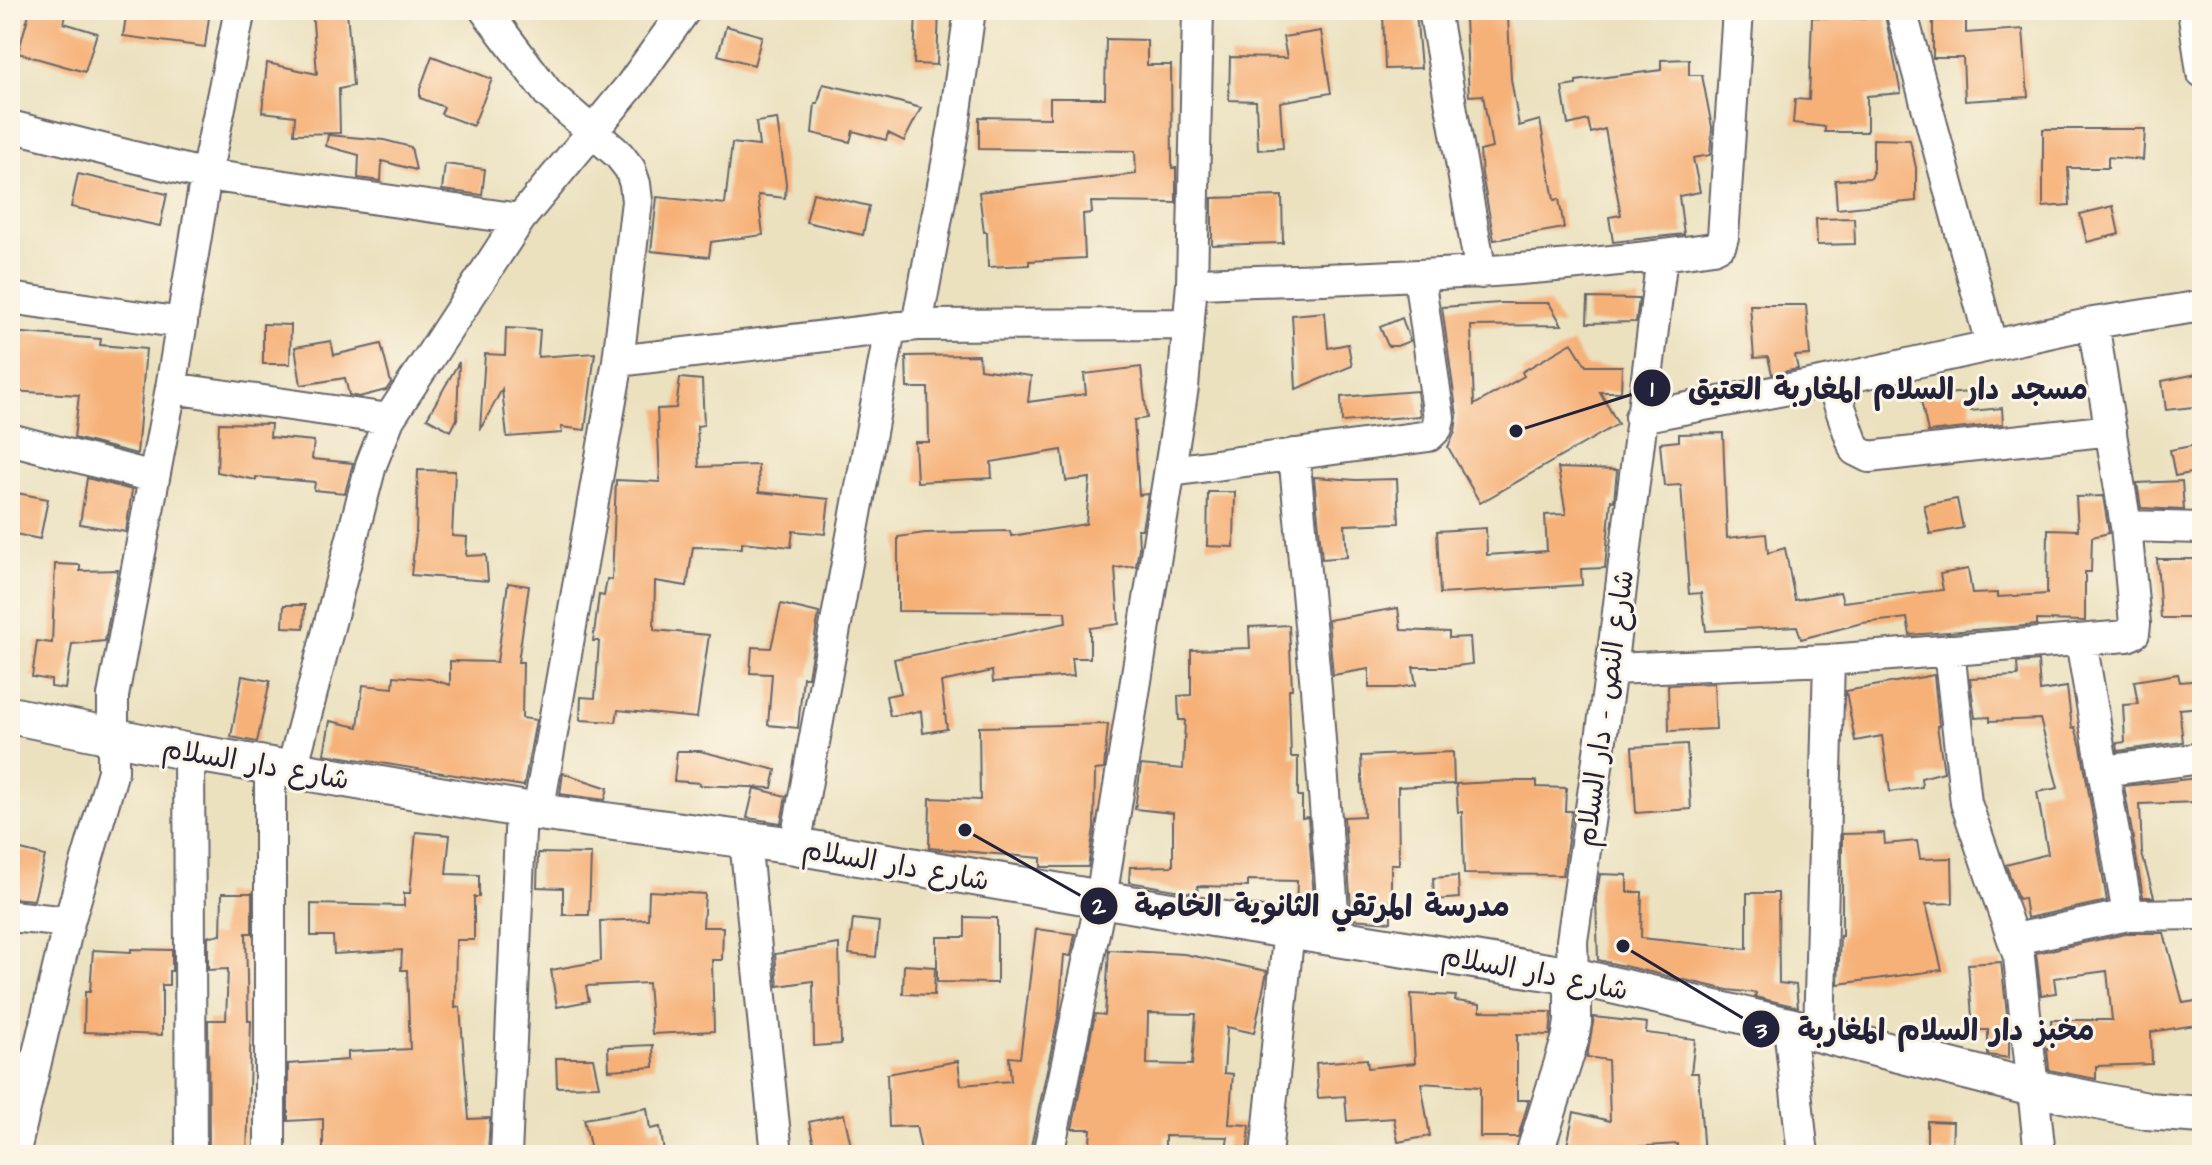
<svg xmlns="http://www.w3.org/2000/svg" width="2212" height="1165" font-family="'Architects Daughter','Playpen Sans Arabic',sans-serif">
  <style>
    .building { fill: #f6b178; fill-rule: evenodd }
    .lines { fill: none; stroke-linecap: round; stroke-linejoin: round }
    .minor-casing { stroke: #686569; stroke-width: 34 }
    .tertiary-casing { stroke: #686569; stroke-width: 40 }
    .minor { stroke: #fff; stroke-width: 30 }
    .tertiary { stroke: #fff; stroke-width: 36 }
    .labels { text-anchor: middle; stroke-width: 6; stroke-linejoin: round; paint-order: stroke }
    .street-label { font-size: 28px; fill: #22223b; stroke: #fcf5e5 }
    .leader { fill: none; stroke: #22223b; stroke-width: 3 }
    .callout-dot { fill: #22223b; stroke: #fcf5e5; stroke-width: 3 }
    .mark-label { font-size: 24px; text-anchor: middle; font-weight: bold; fill: #fff }
    .callout-label { font-size: 30px; text-anchor: middle; font-weight: bold; fill: #22223b; stroke: #fcf5e5; stroke-width: 6; stroke-linejoin: round; paint-order: stroke }
  </style>
  <rect width="100%" height="100%" fill="#fcf5e5"/>
  <filter id="ink" filterUnits="userSpaceOnUse"><feTurbulence type="fractalNoise" baseFrequency=".0125" numOctaves="2"/><feDisplacementMap in="SourceGraphic" scale="16" xChannelSelector="R" yChannelSelector="G"/><feConvolveMatrix kernelMatrix="1 2 1 2 8 2 1 2 1" color-interpolation-filters="sRGB"/></filter>
  <filter id="wash" filterUnits="userSpaceOnUse"><feTurbulence type="fractalNoise" baseFrequency=".006" numOctaves="4" result="noise"/><feDisplacementMap in="SourceGraphic" scale="32" xChannelSelector="R" yChannelSelector="G"/><feGaussianBlur stdDeviation="1.8" result="paint"/><feColorMatrix in="noise" values="0 0 0 0 0 0 0 0 0 0 0 0 0 0 0 0 0 1.4 0 .05"/><feComposite in="paint" operator="in"/></filter>
  <g filter="url(#wash)">
    <rect width="100%" height="100%" fill="#ebe1bf"/>
    <g id="blocks">
      <!-- building -->
      <path class="building" d="M30,10H67L64,23L97,33L85,72L18,53Z
        M127,10H210L205,47L123,36Z
        M312,10H347L353,86L339,89L340,133L294,134L295,116L262,112L267,63L317,74Z
        M916,10H939L937,65L914,64Z
        M1863,10H1884L1901,93L1867,96V132H1825V127L1793,123L1795,99L1809,100L1812,17L1864,19Z
        M1416,12L1421,68L1385,69L1383,14Z
        M1508,17L1511,79L1519,126L1540,120L1554,200L1559,199L1564,228L1494,240L1482,174L1480,151L1492,148L1483,95L1469,96L1465,19Z
        M1933,18H1966V33L2023,29L2028,97L1965,101L1963,58H1933Z
        M726,26L762,36L754,65L718,55Z
        M1321,31L1331,93L1280,102L1283,148L1258,150L1256,101L1229,100L1230,57L1287,58L1283,37Z
        M1106,39L1147,40V65H1171L1172,168H1176V203L1091,202L1092,213L1083,214L1085,258L1029,261V265L988,267L987,232H984L979,192L1136,174L1135,151L979,149V117L1050,118V98H1105Z
        M432,56L492,79L473,126L441,114L444,107L420,98V89Z
        M1689,59V75H1702L1712,127L1710,155L1693,158L1700,192L1679,196L1684,234L1613,242L1609,217L1621,215L1605,129L1591,133L1588,120L1568,125L1562,87L1576,85V81L1661,70V60Z
        M823,84L873,95L921,108L904,141L888,133L886,140L853,131L850,142L812,133L815,103H818Z
        M777,119L786,183L785,198L758,195L763,235L711,242L709,257L651,251L657,197L725,204L732,143L759,146L756,122Z
        M2043,129H2145L2143,160L2108,157V168H2068L2070,205L2043,207Z
        M328,135L384,140L411,147L416,170L382,161L381,181L358,178L359,155L326,146Z
        M1873,139L1910,140L1916,168V201L1837,209L1835,180L1871,178L1873,174Z
        M445,164L485,169L482,195L442,190Z
        M78,174L167,194L160,226L71,207Z
        M813,193L869,206L863,235L806,222Z
        M1282,196L1283,243L1212,245V198Z
        M2113,206L2119,234L2087,242L2080,214Z
        M1854,218L1855,244L1817,245L1816,219Z
        M1588,298L1639,299L1636,322L1587,323Z
        M1500,303H1549L1562,325L1471,326L1474,405L1524,376L1522,372L1572,343L1586,366H1622L1621,392H1600L1618,424L1480,503L1448,447L1455,432L1457,416L1442,307Z
        M1750,305H1806L1810,355L1795,356L1798,369L1772,374L1768,357L1754,358Z
        M1325,312L1328,348L1348,344L1352,366L1296,389L1292,315Z
        M1402,318L1410,341L1397,346H1388L1380,327Z
        M263,324L291,325L290,364H263Z
        M506,328L540,330L538,357L595,353L585,430L561,427L562,433L507,437L502,389L480,430L485,354L505,355Z
        M10,332L101,339L100,345L146,349L137,454L74,438L79,395L10,391Z
        M331,341L334,355L381,344L391,383L386,390L359,397L349,395L345,378L301,385L295,347Z
        M979,355L980,369L1031,376L1028,402L1086,394L1084,374L1141,367L1147,418L1134,420L1139,495L1148,494L1142,529H1138L1139,548L1136,566L1115,568L1119,624L1090,628V658H1072L1074,676L993,682L992,671L941,682L947,729L923,733L921,711L890,716L886,696L901,693L894,659L1066,623L1065,612L898,611V537L925,533L1010,531L1011,536L1086,524L1090,478L1066,481L1062,450L991,462L992,478L917,482L915,442H929L928,388H907L906,356Z
        M459,362L457,419L451,431L427,418Z
        M2202,373V406L2166,410L2162,381Z
        M680,378L702,380L704,425L697,426L699,467L758,465L759,492L829,499L825,534L793,531L791,547L742,542V548L693,547L687,586L655,581L654,630L709,635L697,718L618,710L616,722L580,720L581,697L595,698L599,641H593L599,595L604,596L607,579L612,580L616,480L660,482L657,409L676,408Z
        M1417,391L1420,416L1342,422L1341,397Z
        M1970,392L1971,411L2002,408L2003,424L1928,432L1920,396Z
        M219,423L271,424L270,437L314,441L312,459L353,463L345,493L314,490L315,482L256,477V480L217,472Z
        M1723,433L1727,538L1766,534L1768,553L1785,548L1795,600L1840,592L1843,602L1943,590L1940,574L1968,569L1972,594L1998,593V597L2047,594L2048,529L2078,530L2076,497L2103,496L2109,533L2092,537L2091,572H2085V621L2037,620V625L1910,635L1907,618L1862,623L1801,639L1797,626L1706,631L1701,593L1689,594L1681,485L1664,486L1660,443L1679,441V434Z
        M2202,444V471L2175,476L2170,450Z
        M1558,468L1617,470L1614,501L1611,500L1605,568L1581,569L1582,585L1440,594L1437,531L1486,528L1487,555L1547,551L1545,515L1566,514Z
        M418,470L455,471L452,536L467,537L466,556L486,555L488,581L411,575L416,533Z
        M1314,477L1356,480L1397,479L1399,523L1345,525L1347,557L1322,559Z
        M87,478L132,490L126,532L80,524Z
        M2182,481L2184,510L2141,508L2137,483Z
        M1208,492H1235L1234,547L1207,546Z
        M17,493L48,499L40,539L10,533Z
        M1957,499L1963,528L1930,534L1924,505Z
        M2157,559H2202V618H2161Z
        M55,564L80,565V571L118,570L105,641L72,644L65,689L51,687V680L32,677L37,641L52,643Z
        M508,583L529,586L518,662H523L522,718L536,720L524,786L324,754L330,721L358,727L363,685L393,688L394,676L430,679L450,685V661L497,662Z
        M781,604L819,613L808,677H803L798,728L768,725L772,674L750,673L752,647L771,648Z
        M284,605H305L304,628L283,627Z
        M1398,608L1401,630L1449,632V638L1470,637L1472,664L1448,667H1413L1416,685L1396,688H1369V669L1333,675L1328,620Z
        M1289,625L1292,689H1289L1291,757H1298V796H1302V818L1308,817L1315,913L1296,910L1297,881L1248,880V887L1197,886L1198,894L1129,882L1130,867L1173,866V813L1135,809L1141,765L1183,769L1185,720H1179L1178,696L1191,695V650L1250,648L1249,627Z
        M2038,661L2040,691L2067,687L2072,728L2075,727L2081,747L2107,901L2027,918L2024,898L2018,899L2006,865L2048,854L2037,792L2058,788L2040,719L1990,721V717L1975,718L1970,678L2018,676L2017,663Z
        M2178,674L2180,682L2202,680V707L2179,709L2183,742L2118,751L2117,743L2125,742L2123,705L2138,704L2134,681Z
        M1934,675L1939,726H1937L1944,772L1921,778L1922,787L1890,792L1882,736L1855,741L1846,691Z
        M242,676L270,681L257,742L231,737Z
        M1714,683L1716,729L1669,731L1668,685Z
        M1108,724L1104,769L1095,770L1094,828L1088,867H1041V858L929,848L930,798L980,800L979,727Z
        M1687,744L1691,809L1636,813L1632,747Z
        M677,751H700L776,770L772,788L699,785L700,783L674,781Z
        M1453,752L1454,784L1398,787L1399,864H1391V922L1352,919L1344,817L1364,816L1361,756Z
        M563,773L608,788L605,800L560,794Z
        M2198,778L2199,802L2140,804L2142,854L2154,897H2143L2124,786Z
        M1512,781H1537V787L1566,788L1565,811H1572L1563,875L1464,874L1462,812H1458L1456,784Z
        M754,788L786,796L781,823L747,818Z
        M416,832L450,835L446,874L479,875V897H474V940H456L455,1008L460,1007L469,1119L490,1118L488,1155H323V1119L288,1121V1064L348,1060V1052L410,1049L407,970H401L402,950L334,954L333,936H311V904L404,906V893H410Z
        M1884,833L1885,844L1917,841L1920,859L1952,858L1953,903L1926,904L1942,970L1838,984L1840,936H1842V834Z
        M17,849L45,856L34,900L10,898V879Z
        M538,853L591,854L589,915H563V888L537,887Z
        M1600,874L1627,875V892H1642L1641,938L1747,949V893H1778L1779,983L1796,985L1798,1007L1755,997L1756,993L1728,990L1598,960L1596,898Z
        M1458,876L1459,898L1434,900L1433,878Z
        M649,891L705,894L703,927H723L722,960H712L714,1031L652,1034L648,983L586,986L589,1001L557,1007L551,970L601,961L600,921L648,919Z
        M222,893H252V933H246L248,1021H251L247,1155H209L208,1020H226L228,969L208,970V936L221,935Z
        M965,917L997,918V983L937,982V937H965Z
        M853,919L879,922L876,957L849,954Z
        M1036,929L1075,934L1071,956L1064,955L1059,1013L1030,1151L922,1155L916,1126L889,1127L887,1074L958,1061L961,1085L1011,1081L1009,1057L1020,1058Z
        M2130,933H2164L2183,1003L2202,1000V1024L2151,1032L2152,1064L2096,1066V1079L2049,1070L2047,1048H2051V1020H2112L2107,971L2054,978L2056,993L2041,995L2036,953Z
        M839,944L841,1044L814,1046L813,981L778,986L775,954Z
        M131,949L172,950V971H169V985H162V1035L84,1032L85,992H90L93,950L131,952Z
        M1109,950L1184,954L1267,971L1254,1033L1227,1027L1224,1073L1233,1074L1229,1124L1250,1125L1247,1155H1225L1228,1137L1165,1136V1155H1089L1091,1129H1072L1095,1014L1105,1015ZM1148,1013L1196,1014L1192,1065L1147,1064Z
        M2001,962L2009,1031V1058L1988,1055V1030H1973L1968,964Z
        M904,965L935,967L934,995L903,994Z
        M1411,994L1456,996L1455,1001L1480,1004V1011L1552,1012L1550,1035L1517,1034V1100H1529L1518,1137H1480V1087L1421,1083L1430,1136L1398,1142L1394,1118L1347,1121L1345,1096L1318,1098L1316,1063L1367,1059L1368,1068L1415,1063Z
        M1594,1017L1647,1023L1646,1033L1695,1039L1691,1073H1698L1704,1155H1677V1144L1588,1150L1587,1155H1565L1574,1112L1610,1121L1608,1060L1587,1057Z
        M653,1045L654,1067L609,1070L608,1047Z
        M556,1058H593L599,1086L557,1087Z
        M647,1108L650,1129L660,1127L664,1152L644,1155H592L584,1119Z
        M844,1114L853,1155H816L809,1122Z
        M1927,1121L1953,1122L1952,1152L1927,1151Z"/>
    </g>
  </g>
  <g filter="url(#ink)">
    <use href="#blocks" fill-opacity="0" stroke="#686569" stroke-width="2"/>
    <g class="lines">
      <!-- minor casing -->
      <g class="minor-casing">
        <path id="minor" d="M485,10L548,93L619,155L630,169L635,184L637,201L618,361L538,812
          M1434,10L1481,273
          M1901,10L1991,344
          M2193,10L2202,72
          M10,126L206,175L520,219
          M1192,283C1367,278 1540,274 1713,248L1721,244L1723,237L1738,10
          M10,298L182,323
          M917,325L954,126L970,10
          M618,361L917,325L1189,324
          M1831,381L1855,450L1869,457L2111,430
          M171,388L389,419
          M1640,417L1831,381L2093,323L2202,306
          M10,439L153,477
          M1294,454L1316,688L1335,937
          M1171,471L1429,436L1437,428L1439,418L1419,276
          M2126,526L2202,528
          M2081,641L2128,915
          M1949,650L1966,803L2019,957L2040,1155
          M1611,669L1829,660L2127,636L2134,633L2135,624L2126,526L2093,323
          M189,752L191,1155
          M292,769L371,465L389,419L520,219L631,85L685,10
          M2103,771L2202,758
          M745,840L777,1155
          M795,846L890,329
          M10,916L69,922
          M2015,939L2128,915L2202,914
          M1573,976L1572,941L1611,669L1662,256
          M1789,1026L1803,1155
          M1819,1034L1829,660
          M14,1155L69,922L113,771V696L171,388L206,175L240,10
          M270,1155V766
          M506,1155L521,809
          M1048,1155L1101,899L1183,387L1192,283L1198,10
          M1266,1155L1289,929"/>
      </g>
      <!-- tertiary casing -->
      <g class="tertiary-casing">
        <path id="tertiary" d="M10,715L189,752L538,812L795,846L1188,914L1573,976L1789,1026L2033,1088L2147,1111L2202,1115
          M1534,1155L1570,1040L1573,1022V976"/>
      </g>
      <!-- minor -->
      <use href="#minor" class="minor"/>
      <!-- tertiary -->
      <use href="#tertiary" class="tertiary"/>
    </g>
  </g>
  <g class="labels">
    <!-- street labels -->
    <g class="street-label">
      <text transform="translate(1604 708) rotate(-82)" y="10">شارع النص - دار السلام</text>
      <text transform="translate(256 763) rotate(10)" y="10">شارع دار السلام</text>
      <text transform="translate(896 864) rotate(10)" y="10">شارع دار السلام</text>
      <text transform="translate(1535 972) rotate(11)" y="10">شارع دار السلام</text>
    </g>
  </g>
  <!-- callouts -->
  <path class="leader" d="M1516 431L1652 388M965 830L1099 906M1623 946L1761 1029"/>
  <g class="callout-dot">
    <circle cx="1516" cy="431" r="8"/>
    <circle cx="965" cy="830" r="8"/>
    <circle cx="1623" cy="946" r="8"/>
    <circle cx="1652" cy="388" r="20"/>
    <circle cx="1099" cy="906" r="20"/>
    <circle cx="1761" cy="1029" r="20"/>
  </g>
  <g class="mark-label">
    <text x="1652" y="397">1</text>
    <text x="1099" y="914">2</text>
    <text x="1761" y="1038">3</text>
  </g>
  <g class="callout-label">
    <text x="1888" y="399">مسجد دار السلام المغاربة العتيق</text>
    <text x="1322" y="916">مدرسة المرتقي الثانوية الخاصة</text>
    <text x="1946" y="1040">مخبز دار السلام المغاربة</text>
  </g>
  <!-- margin -->
  <rect width="2212" height="1165" fill="none" stroke="#fcf5e5" stroke-width="40"/>
</svg>
